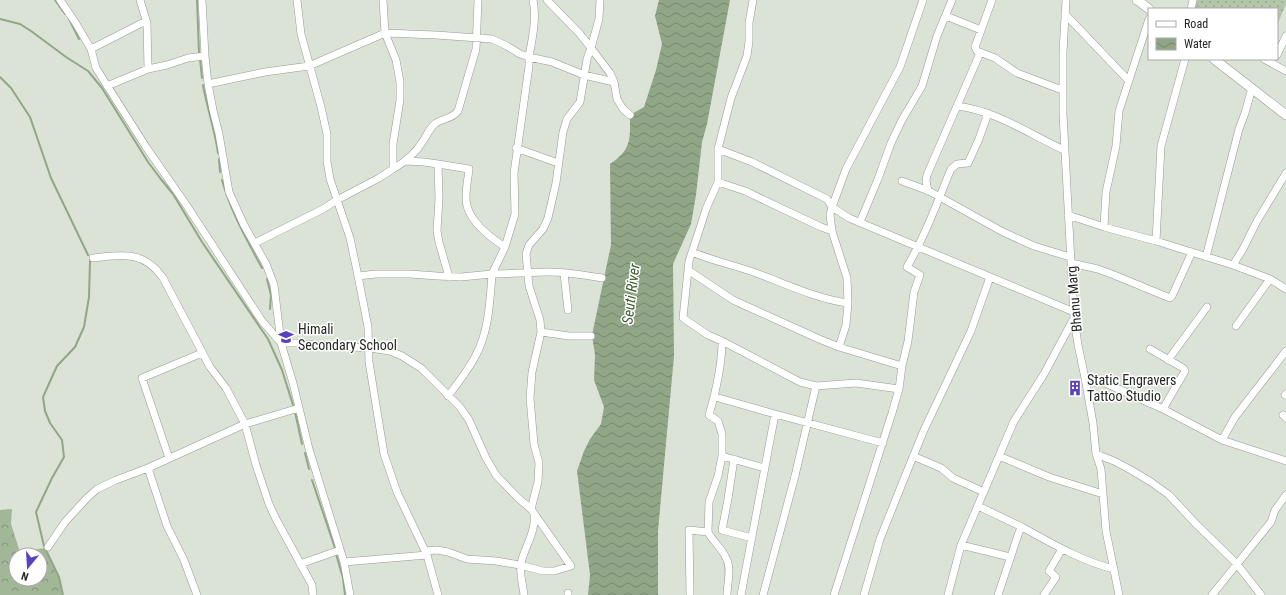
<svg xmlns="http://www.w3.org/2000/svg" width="1286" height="595" font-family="'Roboto Condensed',sans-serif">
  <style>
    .grass { fill: url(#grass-dots) }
    .forest { fill: url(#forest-crowns); fill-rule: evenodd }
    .water { fill: url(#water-waves) }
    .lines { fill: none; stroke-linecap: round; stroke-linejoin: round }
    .stream { stroke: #91a687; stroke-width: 2 }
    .minor-casing { stroke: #949c91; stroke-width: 8 }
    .tertiary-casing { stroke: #949c91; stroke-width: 10 }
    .minor { stroke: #fff; stroke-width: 7 }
    .tertiary { stroke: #fff; stroke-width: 9 }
    .labels { text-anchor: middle; stroke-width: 3; stroke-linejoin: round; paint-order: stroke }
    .street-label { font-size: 14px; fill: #242723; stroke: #fff }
    .poi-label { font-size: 14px; fill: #242723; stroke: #fff; text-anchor: start }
    .water-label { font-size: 15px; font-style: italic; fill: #3f5e30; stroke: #fff }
  </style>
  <defs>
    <pattern id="grass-dots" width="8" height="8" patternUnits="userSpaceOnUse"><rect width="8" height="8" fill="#b2c6a9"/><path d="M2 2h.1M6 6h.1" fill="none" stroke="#99aa91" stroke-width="1.8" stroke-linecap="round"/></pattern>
    <pattern id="forest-crowns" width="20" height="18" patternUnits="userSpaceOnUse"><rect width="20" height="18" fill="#a2b798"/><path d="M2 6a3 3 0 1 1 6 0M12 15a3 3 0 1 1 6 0" fill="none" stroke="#84957c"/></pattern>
    <pattern id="water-waves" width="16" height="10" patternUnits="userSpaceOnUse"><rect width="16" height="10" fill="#91a687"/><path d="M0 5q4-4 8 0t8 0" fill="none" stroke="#76876e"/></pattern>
  </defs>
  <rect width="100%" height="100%" fill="#dbe3d7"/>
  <!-- grass -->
  <path class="grass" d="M1193,0H1286V4L1277,25V9H1191Z"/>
  <!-- forest -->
  <path class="forest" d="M12,509L11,524L20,552L45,548L59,577L63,595H0V510ZM16,555H40V579H16Z"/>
  <!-- water -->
  <path class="water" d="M659,0H730L707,124L702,142L696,195L691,224L673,264L674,356L658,531V595H588L590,575L577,471L584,451L590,439L601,424L604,407L594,380L595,355L592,335L611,245L610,164C632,149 630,139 630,115L644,107L656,70L662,44L655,16Z"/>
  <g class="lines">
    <!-- stream -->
    <path class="stream" d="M55,0L65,14
      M197,0L199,53
      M0,19L20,24L31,31L66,57L88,71L102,88L148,162L160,178L173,194L202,242L268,339L282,370L293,405
      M69,19L79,39
      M200,59L202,78
      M0,77L11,88L30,117L51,178L88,255
      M203,85C207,108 215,130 218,153
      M219,159L220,172
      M222,180C231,212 246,238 262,268
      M267,279L271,295L270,309
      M295,412L302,444
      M305,453L309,469
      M312,480L335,548
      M336,554L343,578L345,595
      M63,595L59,577L44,546L36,512L52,478L64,457L62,440L50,423L45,411L43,397L57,366L75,347L84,327L89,297L90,261"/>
    <!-- minor casing -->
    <g class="minor-casing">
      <path id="minor" d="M60,0L75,22L91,49L96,68L146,147L185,203L262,321L281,343H296L316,345L369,348L390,351L402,356L421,368L460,407L469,420L486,458L496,475L518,498L531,509L571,566L554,571H543L520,565L496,561L467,559L448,552L437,550L425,551
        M140,0L147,23L148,69
        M202,0L205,56L208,84L213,110L219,134L229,192L244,225L266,264L274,285L281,343L293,383L309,449L344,562L350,595
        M297,0L301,34L321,107L327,134V161L330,179L350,238L358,276L368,327L369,362L384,454L397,492L427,555L438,595
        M547,0L580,34L591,48L599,19L600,0
        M753,0L749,23V41L747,56L731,98L718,149V182L706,209L699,231L689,261L688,270L733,300L819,339L839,347L902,366L899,389L892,413L834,595
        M992,0L975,47L977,51L995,58L1017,73L1062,90
        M1066,0L1063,52V114L1074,318L1078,345L1085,378L1093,423L1096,454L1101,469L1106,531L1119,595
        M1191,9L1193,0
        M1065,14L1128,80
        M946,16L981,30
        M91,49L142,23H147
        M1277,55L1286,36
        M1264,59L1286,71
        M208,84L265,72L309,66L385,33L436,35L492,39L507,46L520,54L529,57C532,39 537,19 533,0
        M107,86L148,69L167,65L188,58L205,56
        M957,106C997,111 1029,134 1064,150
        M516,148L558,163
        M718,149L752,162L827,199L832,207L849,218L1074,312
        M406,161L424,162L438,164L439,198L437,231L439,242L449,277
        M438,164L469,169C468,180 464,195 467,206C472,224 491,238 505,247
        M393,169C405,162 416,153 423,141C427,135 430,127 436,123C444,118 452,119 458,111L476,49L478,0
        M902,181L929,191L1003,232L1034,246L1070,257
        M718,182L745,191L821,227L832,231
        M928,191L926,181L927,175L980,53
        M1068,215L1104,227L1156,241L1233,265L1270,279L1286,289
        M860,222L878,179L891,143L902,120L922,86L937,36L952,0
        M1104,227L1106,192L1116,146L1119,111L1149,19
        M1156,241L1161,146L1185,59
        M255,243L323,209L337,200L379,178L393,169V144L400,100V82L396,60L385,33L383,0
        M692,252C713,261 734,265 756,273C786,284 817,299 848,303
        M1206,257L1239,129L1245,113L1252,88
        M93,258C122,255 144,250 163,278L210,367L226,388L245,424L256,465L269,504L276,519L312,585L313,595
        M1071,263L1098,269L1114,275L1170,298L1172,296L1192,252
        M1233,265L1243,249L1257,221L1286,173
        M688,270L683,318L708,335L722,341L800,382L816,386L856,383L899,389
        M564,273L568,310
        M358,276L376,274H410L437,276L461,277L492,274C490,300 489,331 476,355C469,369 458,383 448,396
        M602,278C584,275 566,272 549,272C530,272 511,274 492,274L505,247L515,214L514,173L529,66V57L552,62L584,75L614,82
        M1236,326L1270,279
        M541,332L569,336H591
        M839,347L846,325L848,303L847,278L832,231L830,215L832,207L846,169L900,67L923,0
        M1150,349L1183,368L1185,371L1163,409
        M1168,360L1207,307
        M902,366L908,341L914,292L920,275L907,267C925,236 937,203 951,169L957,164L968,163L979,139L988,113
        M1085,378H1094L1163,409L1222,440L1286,461
        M1285,395L1286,394
        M715,397L775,414L883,443
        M1283,415L1286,418
        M1222,440L1235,417L1286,351
        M1096,454L1114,461L1131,470L1151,482L1169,495L1196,524L1236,563L1261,595
        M722,456L764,468
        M913,456L941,468L953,478L984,492
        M999,456L1049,477L1103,494
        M169,458L142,378L202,353
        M734,459L728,499L722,530L752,538
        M148,468L167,526L184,560L197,595
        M978,506L1022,527
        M531,509L538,482L539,463L534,444L530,398L532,372L541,332L540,320L529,286L526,254L529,245L543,229L548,218L556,183L563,132L567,119L580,102L587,59L591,48L610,73L614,82L617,99L623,109L630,115
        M708,532C713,542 722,548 726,558C732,568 727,584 727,595
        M961,545L1010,557
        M48,547L65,522L87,498L97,489L116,480L148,468L245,424L299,408
        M344,562L427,555
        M300,564L340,550
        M524,595C523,586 519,571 521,563C525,546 536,532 534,514
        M568,595V593
        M690,595L689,530L708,532L709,502L718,476L722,456V434L718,421L709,415C716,391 722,366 722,341
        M741,595L775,414
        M763,595L795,476L816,386
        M864,595L880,539L906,474L924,430L971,331L990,277
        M948,595L961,545L1014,421L1044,374L1074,318
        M998,595L1019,532L1022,527C1049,542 1083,562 1114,569
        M1044,595L1056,577L1049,571L1062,549
        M1212,595L1271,522L1275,510L1286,495"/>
    </g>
    <!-- tertiary casing -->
    <g class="tertiary-casing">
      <path id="tertiary" d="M1137,0L1149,9
        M1214,59L1286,115"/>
    </g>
    <!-- minor -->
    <use href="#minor" class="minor"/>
    <!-- tertiary -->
    <use href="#tertiary" class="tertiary"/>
  </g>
  <!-- icons -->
  <defs>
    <g id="school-bare" transform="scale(1.2)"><path d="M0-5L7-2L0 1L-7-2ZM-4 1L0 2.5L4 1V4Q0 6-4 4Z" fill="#5942ba" stroke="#fff" stroke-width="2.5" paint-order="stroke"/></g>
    <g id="building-bare" transform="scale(1.2)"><path d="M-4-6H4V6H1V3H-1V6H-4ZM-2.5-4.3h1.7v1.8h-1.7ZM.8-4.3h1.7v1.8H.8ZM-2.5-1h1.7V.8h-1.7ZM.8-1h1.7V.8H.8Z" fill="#5942ba" stroke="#fff" stroke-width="2.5" paint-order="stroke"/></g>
  </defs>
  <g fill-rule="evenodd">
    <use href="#school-bare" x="286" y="337"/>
    <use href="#building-bare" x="1075" y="388"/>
  </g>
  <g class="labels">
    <!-- street labels -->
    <g class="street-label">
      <text transform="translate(1074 299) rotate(-95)" y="5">Bhanu Marg</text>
    </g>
    <!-- poi labels -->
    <g class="poi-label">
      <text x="298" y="334">Himali<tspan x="298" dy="16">Secondary School</tspan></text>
      <text x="1087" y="385">Static Engravers<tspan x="1087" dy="16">Tattoo Studio</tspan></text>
    </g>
    <!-- water labels -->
    <g class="water-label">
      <text transform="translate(631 294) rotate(-83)" y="5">Seuti River</text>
    </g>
  </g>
  <!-- legend -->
  <rect x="1148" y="8" width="130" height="52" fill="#ffffff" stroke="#a7a9a7"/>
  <rect x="1156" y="21" width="20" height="6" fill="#ffffff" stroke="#a7a9a7"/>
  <text x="1184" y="28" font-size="12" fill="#242723">Road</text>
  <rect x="1156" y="38" width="20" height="12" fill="url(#water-waves)" stroke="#a7a9a7"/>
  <text x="1184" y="48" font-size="12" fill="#242723">Water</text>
  <!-- north arrow -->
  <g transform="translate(28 567) rotate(198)"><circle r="19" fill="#ffffff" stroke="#a7a9a7"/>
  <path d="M0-3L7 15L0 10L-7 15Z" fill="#5942ba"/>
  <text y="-6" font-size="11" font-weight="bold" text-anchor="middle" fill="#242723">N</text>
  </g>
</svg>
